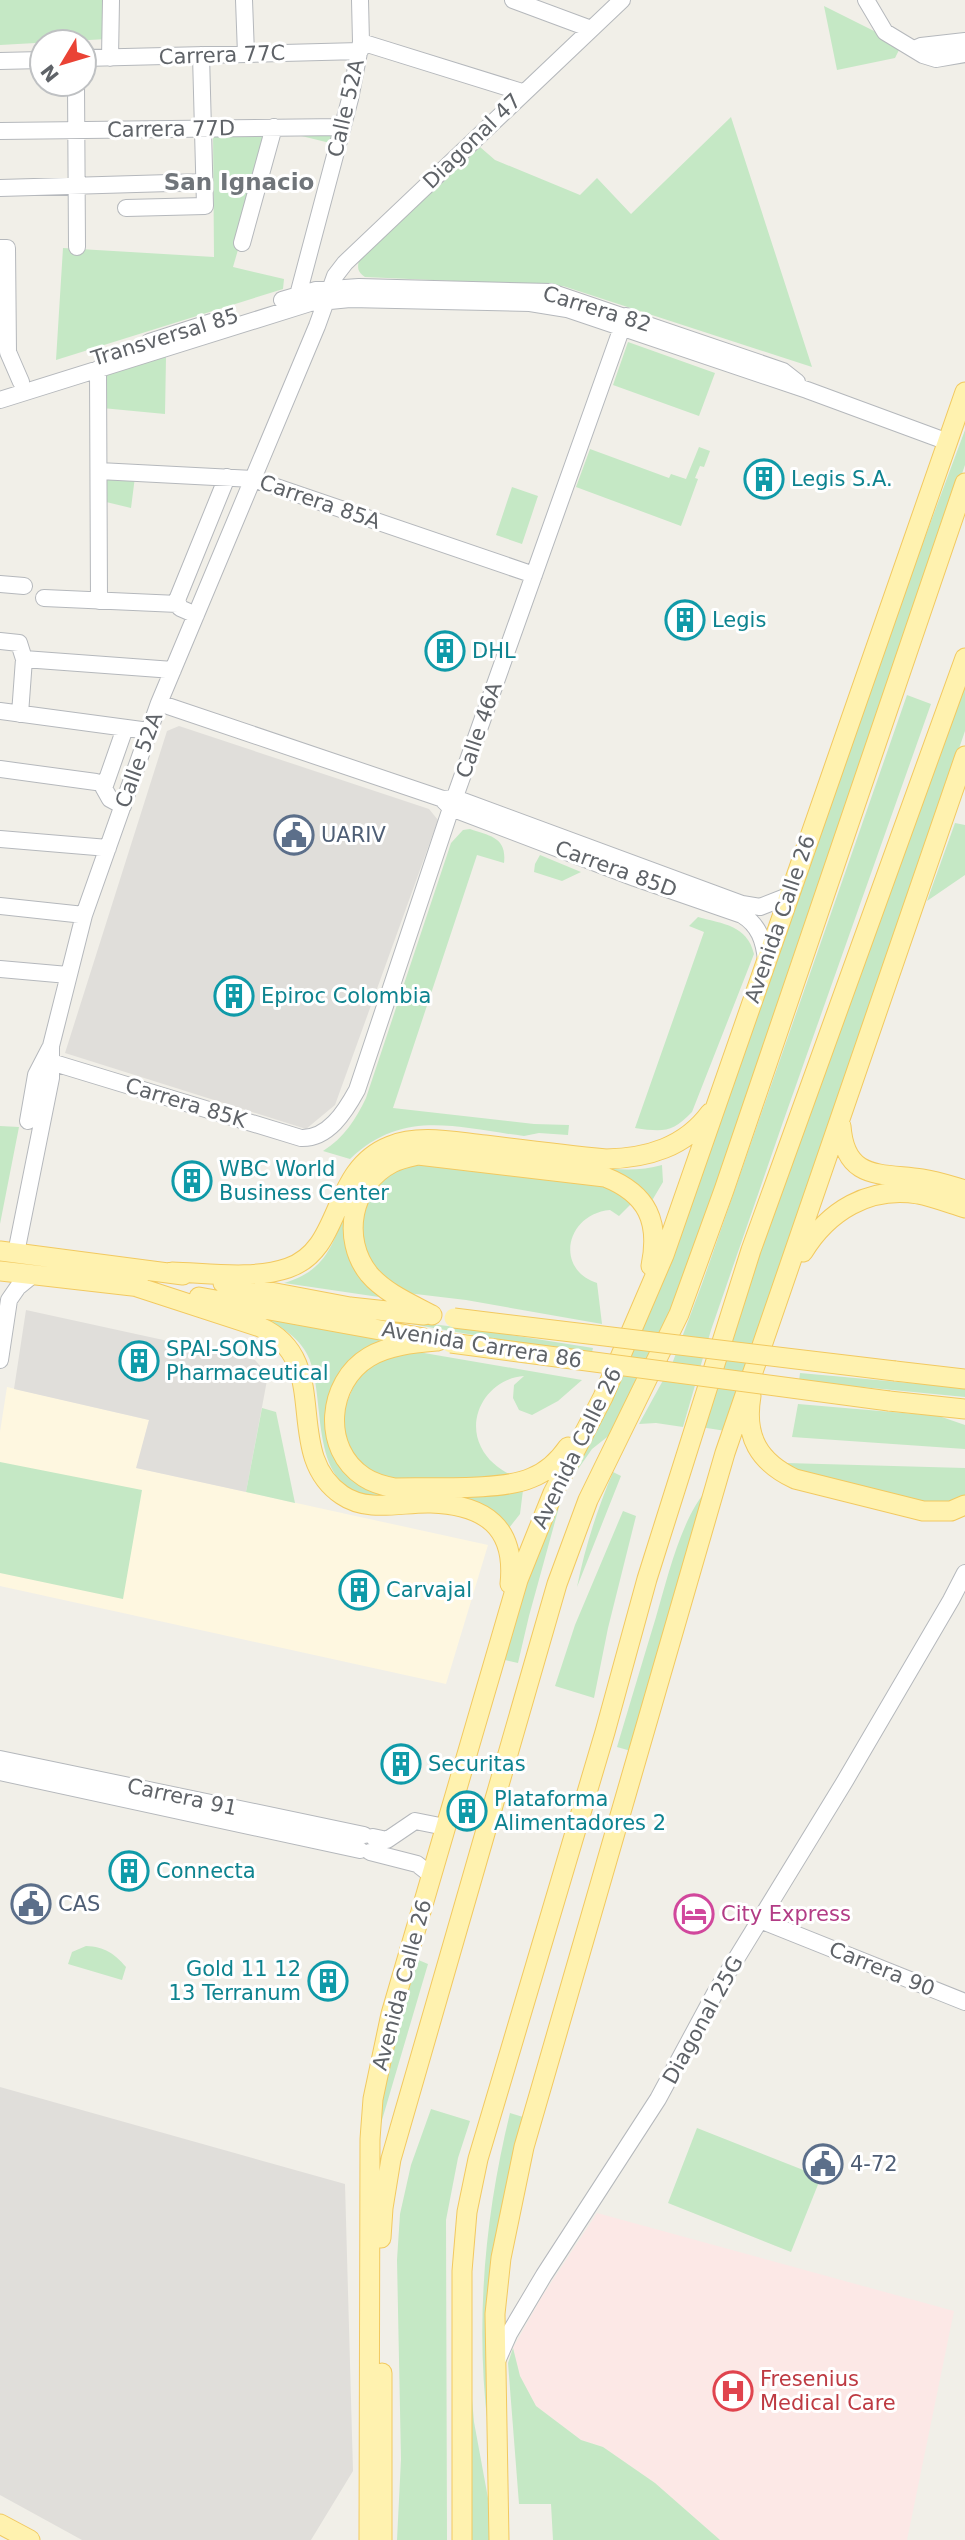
<svg xmlns="http://www.w3.org/2000/svg" width="965" height="2540" font-family="'DejaVu Sans',sans-serif">
  <style>
    .commercial { fill: #fef7e0 }
    .industrial { fill: #e0deda }
    .medical { fill: #fce8e6 }
    .green { fill: #c5e8c5 }
    .lines { fill: none; stroke-linecap: round; stroke-linejoin: round }
    .minor-casing { stroke: #b5b8bc; stroke-width: 18 }
    .major-casing { stroke: #f2c960; stroke-width: 21 }
    .minor { stroke: #fff; stroke-width: 16 }
    .major { stroke: #fff2af; stroke-width: 19 }
    .major-bridge-casing { stroke: #f2c960; stroke-width: 21; stroke-linecap: butt }
    .major-bridge { stroke: #fff2af; stroke-width: 19 }
    .labels { text-anchor: middle; stroke-width: 6; stroke-linejoin: round; paint-order: stroke }
    .street-label { font-size: 21px; fill: #5f6368; stroke: #fff }
    .culture-label { font-size: 21px; fill: #0d838f; stroke: #fff; text-anchor: start }
    .service-label { font-size: 21px; fill: #4e5e75; stroke: #fff; text-anchor: start }
    .hotel-label { font-size: 21px; fill: #b23c85; stroke: #fff; text-anchor: start }
    .health-label { font-size: 21px; fill: #be3a42; stroke: #fff; text-anchor: start }
    .neighbourhood-label { font-size: 23px; font-weight: bold; fill: #70757a; stroke: #fff }
  </style>
  <rect width="100%" height="100%" fill="#f1efe8"/>
  <!-- commercial -->
  <path class="commercial" d="M7,1387L149,1420L137,1468L488,1545L446,1684L0,1586V1432Z"/>
  <!-- industrial -->
  <path class="industrial" d="M179,726L429,809L438,820L335,1105L306,1129L65,1053L167,731Z
    M26,1310L255,1360L268,1375L246,1492L136,1468L149,1420L14,1389Z
    M0,2087L345,2184L353,2471L311,2540H82L0,2495Z"/>
  <!-- medical -->
  <path class="medical" d="M597,2213L954,2311L907,2540H720L655,2483L603,2447L581,2440L536,2406L520,2376L513,2348L541,2298Z"/>
  <!-- green -->
  <path class="green" d="M0,0H106L107,39L0,45Z
    M824,6L896,42L900,48L895,58L837,70Z
    M731,117L812,367L563,286L365,277C358,272 357,269 359,260L480,147L495,160L580,195L597,178L631,214Z
    M273,129L233,267L284,279L283,289L56,360L63,248L214,257L213,131L333,129L330,143Z
    M628,342L715,373L699,416L613,385Z
    M166,357L165,414L102,408L101,375Z
    M965,430V465L685,1280L616,1430L592,1449L569,1482L559,1507L529,1616L518,1663L505,1660L416,1959L428,1964L372,2154L391,2033L537,1541L612,1392L903,590L914,567Z
    M699,447L710,451L704,467L700,466L695,478L698,479L681,526L576,487L590,449L669,478L671,474L686,479Z
    M102,468L136,469L131,508L102,501Z
    M512,487L538,496L522,544L496,535Z
    M965,670V731L726,1431L700,1427L728,1332Z
    M907,695L931,704L783,1122L711,1330L683,1427L656,1423L639,1424L672,1364L702,1284Z
    M955,823L965,825V875L927,901Z
    M470,829C490,836 507,837 504,863L477,855L393,1108L534,1124L569,1125L568,1135L539,1133L524,1136C457,1128 404,1108 350,1159L323,1151C344,1138 356,1119 366,1098L451,843L463,830Z
    M540,855L581,872L562,881L534,872L535,864Z
    M698,917C723,924 747,925 754,954L692,1112C672,1133 663,1132 635,1128L704,932L689,926Z
    M0,1126L19,1127L0,1224Z
    M407,1161L599,1179L635,1200L619,1216L610,1210C566,1214 554,1269 597,1283L602,1324L466,1300L407,1293L381,1276L363,1249L361,1221L366,1201L379,1179Z
    M662,1165L663,1182L650,1204L597,1167C619,1170 641,1171 662,1165Z
    M345,1213C343,1255 350,1267 379,1297L284,1283C324,1271 331,1249 345,1213Z
    M372,1317L473,1329L593,1348L591,1356Z
    M264,1318L387,1341L357,1358L333,1441L401,1497C390,1497 379,1498 368,1496C307,1485 327,1395 308,1356C299,1337 281,1327 264,1318Z
    M411,1352L424,1353L582,1380L558,1401L532,1415L519,1410L513,1398L514,1385L524,1376C490,1378 465,1415 481,1447C488,1461 499,1469 513,1476L400,1484L375,1476L355,1458L344,1434V1420L345,1407L355,1383L367,1368L394,1354Z
    M800,1373L965,1388V1397L799,1381Z
    M798,1404L939,1416L965,1425V1449L792,1437Z
    M262,1408L276,1412L295,1503L246,1492Z
    M0,1462L142,1490L123,1599L0,1573Z
    M786,1463L965,1468V1498L941,1507L791,1472Z
    M613,1472L621,1476L577,1587C585,1547 597,1510 613,1472Z
    M709,1487L524,2132L488,2427C475,2322 485,2215 510,2113L523,2117L631,1751L617,1747C630,1703 643,1660 656,1617C668,1576 681,1518 709,1487Z
    M523,1490L520,1514L509,1528L438,1495Z
    M623,1511L636,1516L608,1628L594,1698L555,1686L575,1625Z
    M86,1946C105,1947 114,1953 126,1967L122,1980L68,1964L72,1952Z
    M431,2109L470,2121L458,2158L446,2220L447,2540H397L401,2459L397,2260L400,2214L411,2165Z
    M697,2128L821,2177L791,2252L668,2203Z
    M513,2348L520,2376L536,2406L581,2440L603,2447L655,2483L720,2540H553L551,2504H519L508,2363Z
    M469,2365L474,2422L490,2509L491,2540H468Z"/>
  <g class="lines">
    <!-- minor casing -->
    <g class="minor-casing">
      <path id="minor" d="M244,0L246,54
        M513,0L591,29
        M866,0L885,32L923,55L936,59L965,54
        M361,42L522,92
        M914,49L921,46L965,41
        M84,58L360,51
        M110,58L111,0
        M0,61L42,60
        M76,84L77,247
        M0,131L343,127
        M0,188L204,182
        M126,208L205,206L201,55
        M242,243L274,127
        M0,248H7L8,352L21,382
        M298,295L350,99L361,42L360,0
        M282,300L316,290L359,287L551,292L783,371L797,382
        M149,342L211,322
        M98,369L99,601
        M0,400L310,303L350,299L530,303L567,309L807,390L948,442
        M99,471L253,479L534,575
        M0,584L24,586
        M44,598L178,604
        M196,615L180,608L177,600L227,477
        M0,641L19,643L24,659L20,714
        M24,659L173,670
        M159,703L443,799L455,798L742,904L760,907L788,896
        M0,711L149,731
        M0,769L96,782L101,783L110,799L123,806
        M104,788L125,728
        M444,801L451,808L635,878L742,915C759,925 764,941 766,960
        M0,839L108,848
        M0,906L84,915
        M0,969L68,975
        M51,1062L301,1138C328,1139 345,1112 357,1090L451,808L626,316
        M28,1121L36,1075L50,1048
        M16,1253L51,1078V1046L84,915L159,703L317,326L335,276L345,263L622,0
        M0,1360L9,1300L18,1287L34,1274
        M0,1759L364,1835
        M0,1772L360,1850
        M373,1837L387,1840L415,1821L445,1827
        M370,1852L417,1864L431,1875
        M760,1920L965,2002
        M497,2361L509,2334L544,2275L658,2099L714,1995L845,1781L951,1600L965,1573"/>
    </g>
    <!-- major casing -->
    <g class="major-casing">
      <path id="major" d="M841,1126C845,1180 879,1173 922,1179C936,1181 951,1186 965,1190
        M0,1251L183,1275
        M803,1252C828,1211 869,1186 918,1194C933,1197 949,1203 965,1208
        M0,1271L141,1287
        M172,1272C208,1273 253,1280 288,1268C344,1249 329,1170 390,1146C419,1134 455,1142 485,1145C525,1150 566,1155 606,1159C648,1158 685,1147 710,1113
        M223,1283L350,1307L424,1315
        M131,1285L260,1327C335,1360 280,1453 342,1495C368,1513 402,1502 431,1503C485,1505 516,1527 510,1584
        M199,1297L424,1338
        M432,1315C411,1304 385,1293 369,1274C341,1239 351,1184 392,1163C399,1159 409,1157 418,1155L605,1177C648,1194 660,1222 651,1266
        M438,1341C415,1343 389,1345 369,1357C327,1382 321,1449 364,1477C373,1483 384,1486 395,1488C429,1487 502,1491 531,1478C547,1472 559,1460 568,1447
        M895,1371L965,1379
        M751,1396C744,1437 759,1462 795,1479L923,1511H951L965,1505
        M889,1401L965,1409
        M381,2238L383,2208L391,2159L557,1584L588,1500L679,1314L724,1190L965,483
        M382,2373V2540
        M0,2524L30,2540
        M369,2540L370,2139L373,2099L391,2014L518,1580L553,1493L603,1397L664,1255L965,392
        M462,2540V2271L467,2212L478,2159L605,1732L647,1579L751,1250L965,658
        M499,2540L495,2314L501,2258L524,2147L725,1453L965,756"/>
    </g>
    <!-- minor -->
    <use href="#minor" class="minor"/>
    <!-- major -->
    <use href="#major" class="major"/>
    <!-- major-bridge casing -->
    <g class="major-bridge-casing">
      <path id="major-bridge" d="M454,1318L895,1371
        M451,1343L889,1401"/>
    </g>
    <!-- major-bridge -->
    <use href="#major-bridge" class="major-bridge"/>
  </g>
  <!-- icons -->
  <defs>
    <g id="building-ring" transform="scale(2.0125)"><circle r="9.5" fill="#fff" stroke="#0f9aa8" stroke-width="1.5"/><path d="M-4-6H4V6H1V3H-1V6H-4ZM-2.5-4.3h1.7v1.8h-1.7ZM.8-4.3h1.7v1.8H.8ZM-2.5-1h1.7V.8h-1.7ZM.8-1h1.7V.8H.8Z" fill="#0f9aa8"/></g>
    <g id="civic-ring" transform="scale(2.0125)"><circle r="9.5" fill="#fff" stroke="#5c6f8a" stroke-width="1.5"/><path d="M-.6-6.5H3V-4.5H.6V-3L4-1V1h2V6H-6V1h2V-1L-.6-3ZM-1.2 2.5V6h2.4V2.5Z" fill="#5c6f8a"/></g>
    <g id="hotel-ring" transform="scale(2.0125)"><circle r="9.5" fill="#fff" stroke="#d1479c" stroke-width="1.5"/><path d="M-6-4.5h1.5V1H6V5H4.5V3h-9V5H-6ZM-4 0a1.8 1.8 0 1 1 3.6 0ZM.5 0V-2.5h3Q6-2.5 6 0Z" fill="#d1479c"/></g>
    <g id="hospital-ring" transform="scale(2.0125)"><circle r="9.5" fill="#fff" stroke="#e0444e" stroke-width="1.5"/><path d="M-5-5h3v3.5h4V-5h3V5h-3V1.5h-4V5h-3Z" fill="#e0444e"/></g>
  </defs>
  <g fill-rule="evenodd">
    <use href="#building-ring" x="764" y="479"/>
    <use href="#building-ring" x="685" y="620"/>
    <use href="#building-ring" x="445" y="651"/>
    <use href="#civic-ring" x="294" y="835"/>
    <use href="#building-ring" x="234" y="996"/>
    <use href="#building-ring" x="192" y="1181"/>
    <use href="#building-ring" x="139" y="1361"/>
    <use href="#building-ring" x="359" y="1590"/>
    <use href="#building-ring" x="401" y="1764"/>
    <use href="#building-ring" x="467" y="1811"/>
    <use href="#building-ring" x="129" y="1871"/>
    <use href="#civic-ring" x="31" y="1904"/>
    <use href="#hotel-ring" x="694" y="1914"/>
    <use href="#building-ring" x="328" y="1981"/>
    <use href="#civic-ring" x="823" y="2164"/>
    <use href="#hospital-ring" x="733" y="2391"/>
  </g>
  <g class="labels">
    <!-- street labels -->
    <g class="street-label">
      <text transform="translate(222 55) rotate(-2)" y="7">Carrera 77C</text>
      <text transform="translate(346 108) rotate(-77)" y="7">Calle 52A</text>
      <text transform="translate(171 129) rotate(-1)" y="7">Carrera 77D</text>
      <text transform="translate(472 141) rotate(-44)" y="7">Diagonal 47</text>
      <text transform="translate(597 309) rotate(17)" y="7">Carrera 82</text>
      <text transform="translate(165 337) rotate(-17)" y="7">Transversal 85</text>
      <text transform="translate(320 502) rotate(19)" y="7">Carrera 85A</text>
      <text transform="translate(479 730) rotate(-71)" y="7">Calle 46A</text>
      <text transform="translate(139 760) rotate(-70)" y="7">Calle 52A</text>
      <text transform="translate(616 869) rotate(20)" y="7">Carrera 85D</text>
      <text transform="translate(780 919) rotate(-71)" y="7">Avenida Calle 26</text>
      <text transform="translate(186 1103) rotate(17)" y="7">Carrera 85K</text>
      <text transform="translate(482 1345) rotate(9)" y="7">Avenida Carrera 86</text>
      <text transform="translate(577 1448) rotate(-64)" y="7">Avenida Calle 26</text>
      <text transform="translate(182 1797) rotate(12)" y="7">Carrera 91</text>
      <text transform="translate(882 1969) rotate(22)" y="7">Carrera 90</text>
      <text transform="translate(402 1985) rotate(-75)" y="7">Avenida Calle 26</text>
      <text transform="translate(703 2020) rotate(-61)" y="7">Diagonal 25G</text>
    </g>
    <!-- culture labels -->
    <g class="culture-label">
      <text x="791" y="486">Legis S.A.</text>
      <text x="712" y="627">Legis</text>
      <text x="472" y="658">DHL</text>
      <text x="261" y="1003">Epiroc Colombia</text>
      <text x="219" y="1176">WBC World<tspan x="219" dy="24">Business Center</tspan></text>
      <text x="166" y="1356">SPAI-SONS<tspan x="166" dy="24">Pharmaceutical</tspan></text>
      <text x="386" y="1597">Carvajal</text>
      <text x="428" y="1771">Securitas</text>
      <text x="494" y="1806">Plataforma<tspan x="494" dy="24">Alimentadores 2</tspan></text>
      <text x="156" y="1878">Connecta</text>
      <text x="301" y="1976" text-anchor="end">Gold 11 12<tspan x="301" dy="24">13 Terranum</tspan></text>
    </g>
    <!-- service labels -->
    <g class="service-label">
      <text x="321" y="842">UARIV</text>
      <text x="58" y="1911">CAS</text>
      <text x="850" y="2171">4-72</text>
    </g>
    <!-- hotel labels -->
    <g class="hotel-label">
      <text x="721" y="1921">City Express</text>
    </g>
    <!-- health labels -->
    <g class="health-label">
      <text x="760" y="2386">Fresenius<tspan x="760" dy="24">Medical Care</tspan></text>
    </g>
    <!-- neighbourhood labels -->
    <g class="neighbourhood-label">
      <text x="239" y="190">San Ignacio</text>
    </g>
  </g>
  <!-- north arrow -->
  <g transform="translate(63 63) rotate(232)"><circle r="33" fill="#ffffff" stroke="#bfc1c3" stroke-width="2"/>
  <path d="M0-5L12 26L0 18L-12 26Z" fill="#ea4335"/>
  <text y="-10" font-size="19" font-weight="bold" text-anchor="middle" fill="#5f6368">N</text>
  </g>
</svg>
